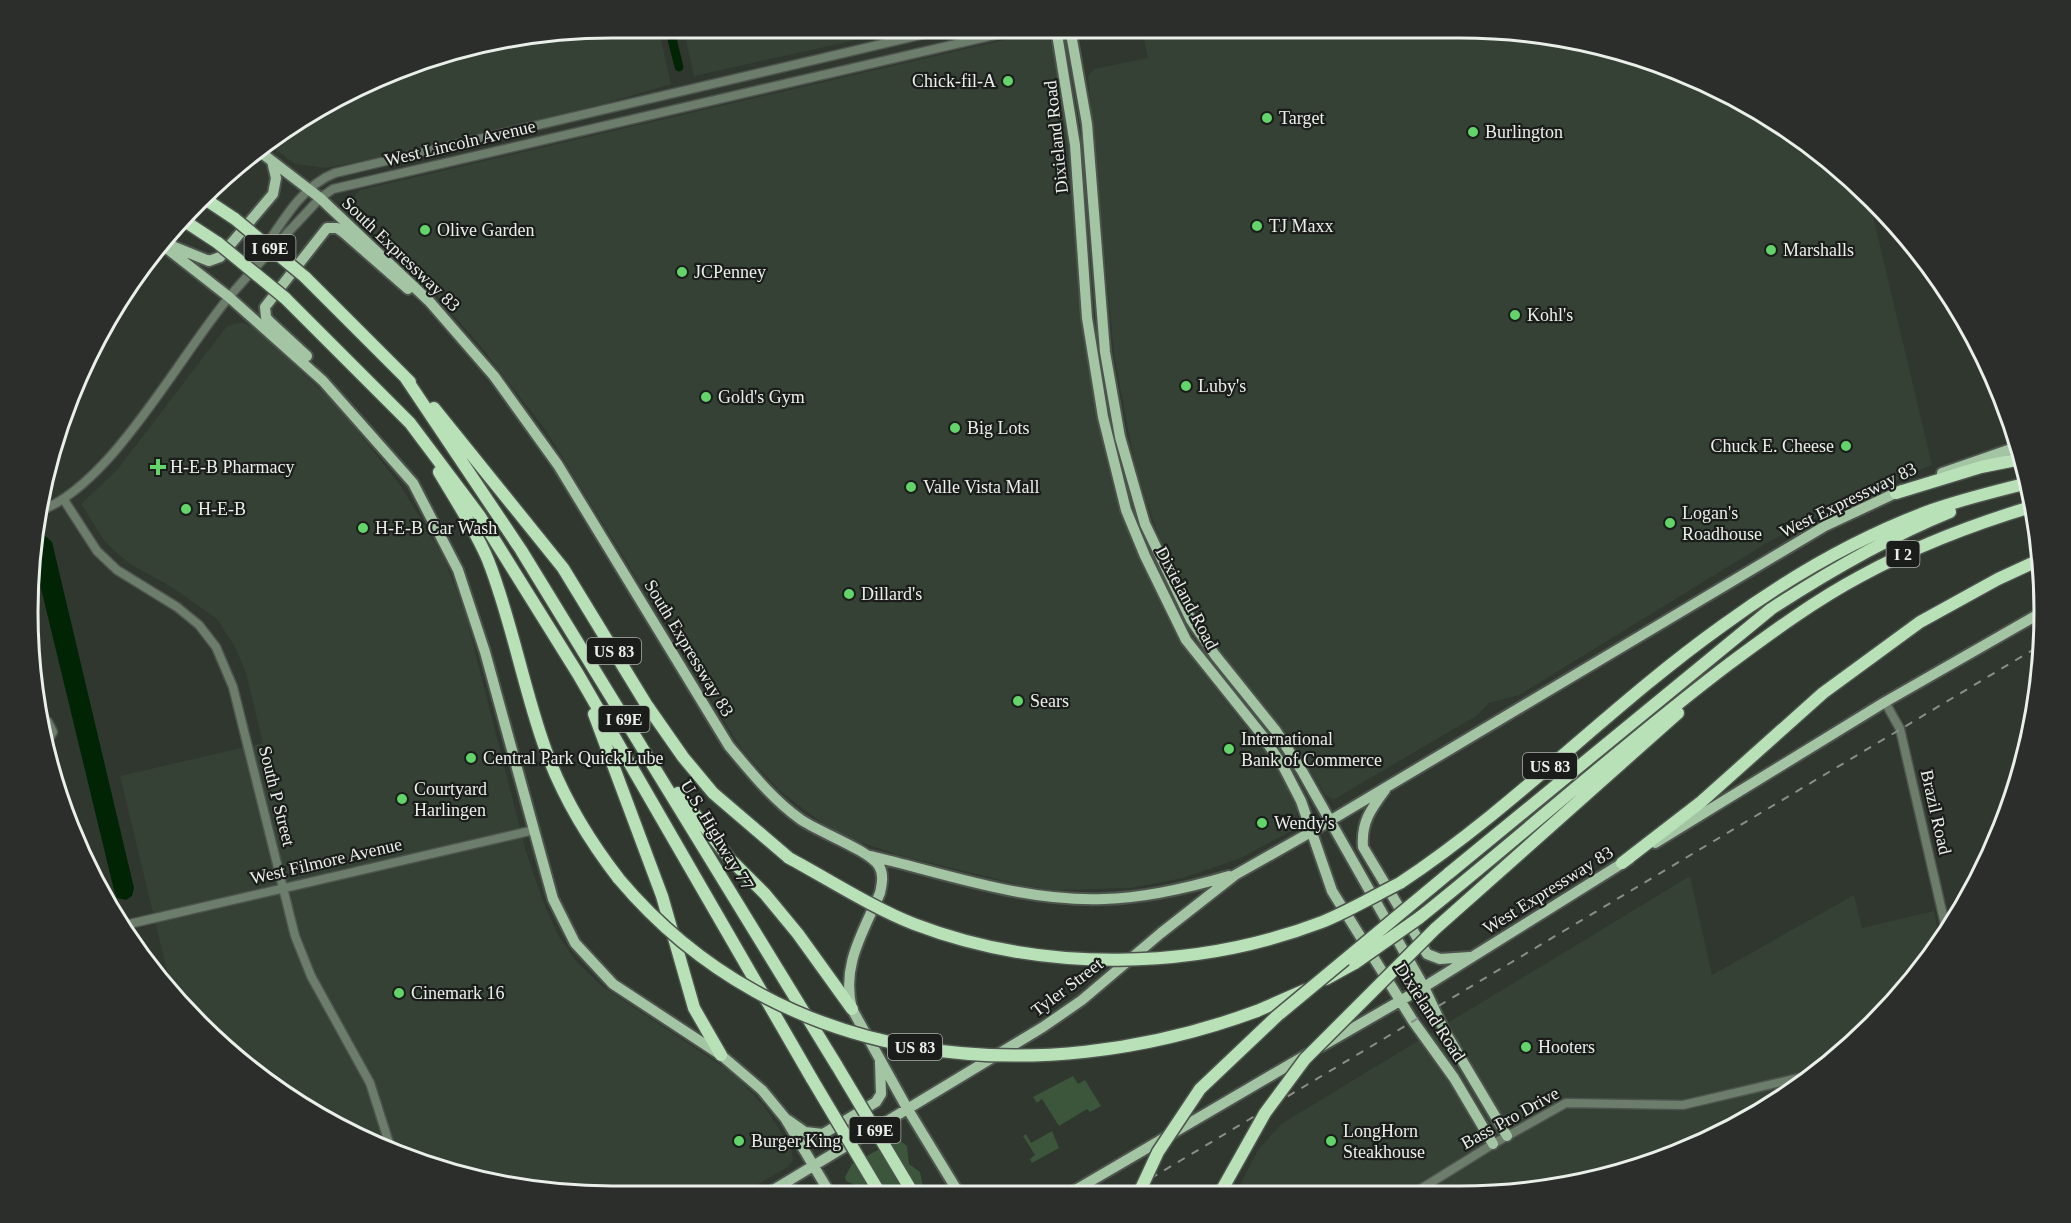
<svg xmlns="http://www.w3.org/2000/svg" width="2071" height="1223" font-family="Georgia,serif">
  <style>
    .built { fill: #354135 }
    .green { fill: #3c563c }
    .water { fill: #012504 }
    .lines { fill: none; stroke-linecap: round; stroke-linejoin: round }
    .canal { stroke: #012504; stroke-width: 9 }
    .minor-casing { stroke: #4d544d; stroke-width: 11 }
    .major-casing { stroke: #4d544d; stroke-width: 14 }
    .highway-casing { stroke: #4d544d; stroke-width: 15 }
    .minor { stroke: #6d7d6c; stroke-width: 8 }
    .major { stroke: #a3c5a3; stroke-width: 10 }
    .highway { stroke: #b8e1b8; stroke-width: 12 }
    .rail { stroke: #888e88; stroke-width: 2; stroke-dasharray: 8 8; stroke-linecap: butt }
    .highway-bridge-casing { stroke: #4d544d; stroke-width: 15; stroke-linecap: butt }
    .highway-bridge { stroke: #b8e1b8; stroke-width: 12 }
    .poi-dot { fill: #62d469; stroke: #1a1d1a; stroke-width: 2 }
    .labels { text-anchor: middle; stroke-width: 4.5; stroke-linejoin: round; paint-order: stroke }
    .shield { fill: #1a1d1a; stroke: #acb0ac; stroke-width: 1.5 }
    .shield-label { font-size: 16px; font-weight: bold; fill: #eaefea }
    .poi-label { font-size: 18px; fill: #eaefea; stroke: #1a1d1a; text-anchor: start }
    .street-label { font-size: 18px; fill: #eaefea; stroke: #1a1d1a }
    .rim { fill: none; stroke: #eaefea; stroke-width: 3 }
  </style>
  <rect width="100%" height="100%" fill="#2f372f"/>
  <!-- built -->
  <path class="built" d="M611,27H658L671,84L610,102L374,159L325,168L295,164L265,142L353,87L424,58Z
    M683,27H915L694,76Z
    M1173,28H1498L1648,58L1785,126L1868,195L1932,465L1850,500L1770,541L1519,695L1489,703L1476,716L1333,800L1325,794L1287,734L1229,663L1196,613L1172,568L1154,523L1138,475L1129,435L1114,354L1088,76L1094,69L1148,58L1143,34Z
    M1038,32L1052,42L1055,54L1070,155L1083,336L1092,390L1111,482L1130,538L1168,620L1201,670L1273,762L1292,794L1297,811L1291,831L1241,858L1183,878L1130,888L1055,890L1021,885L898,855L860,842L826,826L780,791L742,750L547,432L482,348L434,293L404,261L353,215L352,205L356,194L360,190Z
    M241,322L257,329L338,407L401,486L444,558L466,616L525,848L541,896L558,935L576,961L602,986L735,1075L764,1106L791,1147L793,1160L788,1167L739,1195H573L423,1165L286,1097L198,1025L173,996L120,776L263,743L246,673L235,647L217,619L170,586L128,563L105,542L81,504L117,470L227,326Z
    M1690,876L1712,975L1854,895L1862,928L1934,911L1940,942L1845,1051L1751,1118L1611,1176L1498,1195H1235L1258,1150L1281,1124Z"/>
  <!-- green -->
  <path class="green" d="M51,771L59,773L66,794H57Z
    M1073,1076L1078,1084L1085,1080L1101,1106L1090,1112L1087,1109L1059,1126L1042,1099L1037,1103L1033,1097Z
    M1052,1131L1059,1148L1032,1163L1030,1159L1035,1155L1023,1136L1026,1134L1031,1143Z
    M898,1139L907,1146L909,1164L920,1172L924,1192L931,1195H863L862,1188L846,1181L845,1177L852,1164Z"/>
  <!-- water -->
  <path class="water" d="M39,530L52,542L134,888L132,896L126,900L117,898L114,890L31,547L33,535Z"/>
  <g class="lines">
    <!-- canal -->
    <path class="canal" d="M669,27L679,67"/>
    <!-- minor casing -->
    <g class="minor-casing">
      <path id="minor" d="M254,263C277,232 298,187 335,173L954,27
        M64,500L97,551L117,570L177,607L199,625L216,647L233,687L295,936L311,976L370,1083L391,1149
        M37,512C111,487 179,356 230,296C258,263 290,231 320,198L333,189L1025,28
        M1885,702L1900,729L1947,933
        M37,717L48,722L53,732L44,747
        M125,925L534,830
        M1411,1195L1493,1144L1566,1103L1683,1105L1811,1075"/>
    </g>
    <!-- major casing -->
    <g class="major-casing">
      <path id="major" d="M1056,28L1075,145L1087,318L1103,417L1126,510L1145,556L1186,640L1262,735L1284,768L1301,801L1332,891L1413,1021L1454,1078L1493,1144
        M1070,28L1087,124L1105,352L1120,437L1145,524L1191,620L1215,655L1276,731L1302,771L1424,987L1444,1030L1507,1136
        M255,148L320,198L429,301L494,376L558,465L729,746C751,772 772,799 800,819C818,832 869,850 879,866C884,874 882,884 880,893C863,933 841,965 852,1009L907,1108L960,1195
        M160,243L229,297L323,381L413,483L458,570L485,652L553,899L575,943L613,984L721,1055L762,1090L785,1118L831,1195
        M167,244L209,261L220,257L273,194L276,178L272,161
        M307,356L270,322L266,317L265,307L327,228H337L344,233L408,289
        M1942,473L2017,447
        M1385,790C1371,809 1361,822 1363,847L1427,954L1440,959L1470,957
        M1655,843L1885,702L2044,611
        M871,856C947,874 1024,902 1104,899C1146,898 1188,888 1229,876
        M1322,1046L1424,987L1629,859
        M788,1120L805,1132L823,1134L876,1102L881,1094L880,1062
        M765,1195L1043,1027L1082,1000L1161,933L1235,875L1311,832L1825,526L1902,490
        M1067,1195L1306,1055"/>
    </g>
    <!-- highway casing -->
    <g class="highway-casing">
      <path id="highway" d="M205,199L235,219
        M183,220L218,243
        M305,277L410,382
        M285,298L410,423L479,515L578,674L812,1079
        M405,377L521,550L837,1066
        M434,408L563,568L646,704L683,757L713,793L789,858
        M439,472C456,501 475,529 488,560C512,621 523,687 545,748C562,796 588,839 619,879
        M1896,493L1981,467L2021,459
        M594,714L662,896L694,1008L721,1055
        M678,793L730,859L765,894L798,934L852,1009
        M1622,863L1701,802L1823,693L1920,622L1998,579L2039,560
        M1448,874L1771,609C1828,572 1886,538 1950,512
        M1400,883C1515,807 1610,706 1722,626C1786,579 1858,537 1932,510C1963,499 1997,491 2028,483
        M1419,918C1523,835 1622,745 1729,664C1771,633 1814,601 1861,576C1916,546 1974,524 2034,506
        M1435,929L1678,713
        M1326,979L1355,963
        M1257,1011L1305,990"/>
    </g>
    <!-- minor -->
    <use href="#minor" class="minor"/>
    <!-- major -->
    <use href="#major" class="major"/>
    <!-- highway -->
    <use href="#highway" class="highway"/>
    <!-- rail -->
    <path class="rail" d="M1123,1195L2041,645"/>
    <!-- highway-bridge casing -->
    <g class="highway-bridge-casing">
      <path id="highway-bridge" d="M235,219L305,277
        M218,243L285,298
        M789,858C828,879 873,908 914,924C1042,973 1194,971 1322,922C1349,911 1374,896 1400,883
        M619,879C779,1069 1034,1093 1257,1011
        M1355,963L1419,918
        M837,1066L914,1195
        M812,1079L881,1195
        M1138,1195L1158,1152L1200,1089L1277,1016L1448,874
        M1219,1195L1265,1113L1305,1059L1435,929"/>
    </g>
    <!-- highway-bridge -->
    <use href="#highway-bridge" class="highway-bridge"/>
  </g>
  <!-- markers -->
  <g class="poi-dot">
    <circle cx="1008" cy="81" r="6"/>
    <circle cx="1267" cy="118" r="6"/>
    <circle cx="1473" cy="132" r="6"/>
    <circle cx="1257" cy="226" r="6"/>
    <circle cx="425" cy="230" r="6"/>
    <circle cx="1771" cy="250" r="6"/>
    <circle cx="682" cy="272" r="6"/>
    <circle cx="1515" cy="315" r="6"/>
    <circle cx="1186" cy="386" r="6"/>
    <circle cx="706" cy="397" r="6"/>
    <circle cx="955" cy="428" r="6"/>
    <circle cx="1846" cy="446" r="6"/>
    <path d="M155 458h6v6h6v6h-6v6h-6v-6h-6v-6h6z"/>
    <circle cx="911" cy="487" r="6"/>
    <circle cx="186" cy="509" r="6"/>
    <circle cx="1670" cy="523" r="6"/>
    <circle cx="363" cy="528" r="6"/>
    <circle cx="849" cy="594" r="6"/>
    <circle cx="1018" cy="701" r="6"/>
    <circle cx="1229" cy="749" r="6"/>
    <circle cx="471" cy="758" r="6"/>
    <circle cx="402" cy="799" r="6"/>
    <circle cx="1262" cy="823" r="6"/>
    <circle cx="399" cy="993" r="6"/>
    <circle cx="1526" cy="1047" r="6"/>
    <circle cx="739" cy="1141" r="6"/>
    <circle cx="1331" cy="1141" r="6"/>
  </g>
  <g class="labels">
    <!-- shield labels -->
    <g class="shield">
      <rect x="244.5" y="235" width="51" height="26" rx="4.5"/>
      <rect x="1886.5" y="541" width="33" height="26" rx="4.5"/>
      <rect x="587" y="638" width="54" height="26" rx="4.5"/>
      <rect x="598.5" y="706" width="51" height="26" rx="4.5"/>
      <rect x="1523" y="753" width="54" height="26" rx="4.5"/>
      <rect x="888" y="1034" width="54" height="26" rx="4.5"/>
      <rect x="849.5" y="1117" width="51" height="26" rx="4.5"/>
    </g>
    <g class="shield-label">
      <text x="270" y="254">I 69E</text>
      <text x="1903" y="560">I 2</text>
      <text x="614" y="657">US 83</text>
      <text x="624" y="725">I 69E</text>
      <text x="1550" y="772">US 83</text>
      <text x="915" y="1053">US 83</text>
      <text x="875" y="1136">I 69E</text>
    </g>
    <!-- poi labels -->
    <g class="poi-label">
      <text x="996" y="87" text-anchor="end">Chick-fil-A</text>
      <text x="1279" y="124">Target</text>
      <text x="1485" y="138">Burlington</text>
      <text x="1269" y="232">TJ Maxx</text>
      <text x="437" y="236">Olive Garden</text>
      <text x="1783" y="256">Marshalls</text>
      <text x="694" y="278">JCPenney</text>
      <text x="1527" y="321">Kohl's</text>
      <text x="1198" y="392">Luby's</text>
      <text x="718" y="403">Gold's Gym</text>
      <text x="967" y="434">Big Lots</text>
      <text x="1834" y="452" text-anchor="end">Chuck E. Cheese</text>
      <text x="170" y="473">H-E-B Pharmacy</text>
      <text x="923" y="493">Valle Vista Mall</text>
      <text x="198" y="515">H-E-B</text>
      <text x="1682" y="519">Logan's<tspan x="1682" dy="21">Roadhouse</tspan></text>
      <text x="375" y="534">H-E-B Car Wash</text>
      <text x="861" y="600">Dillard's</text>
      <text x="1030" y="707">Sears</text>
      <text x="1241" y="745">International<tspan x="1241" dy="21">Bank of Commerce</tspan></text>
      <text x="483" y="764">Central Park Quick Lube</text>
      <text x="414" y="795">Courtyard<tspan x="414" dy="21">Harlingen</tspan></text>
      <text x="1274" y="829">Wendy's</text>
      <text x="411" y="999">Cinemark 16</text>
      <text x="1538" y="1053">Hooters</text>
      <text x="1343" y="1137">LongHorn<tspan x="1343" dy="21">Steakhouse</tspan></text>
      <text x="751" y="1147">Burger King</text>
    </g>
    <!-- street labels -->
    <g class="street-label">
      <text transform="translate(1056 137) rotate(-96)" y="6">Dixieland Road</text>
      <text transform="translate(460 143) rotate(-13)" y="6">West Lincoln Avenue</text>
      <text transform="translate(401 254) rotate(44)" y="6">South Expressway 83</text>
      <text transform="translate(1848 500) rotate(-26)" y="6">West Expressway 83</text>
      <text transform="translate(1187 598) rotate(62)" y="6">Dixieland Road</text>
      <text transform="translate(689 648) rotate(59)" y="6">South Expressway 83</text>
      <text transform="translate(277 796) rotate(76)" y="6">South P Street</text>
      <text transform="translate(1936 812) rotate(77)" y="6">Brazil Road</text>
      <text transform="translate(717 835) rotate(59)" y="6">U.S. Highway 77</text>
      <text transform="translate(326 861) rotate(-13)" y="6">West Filmore Avenue</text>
      <text transform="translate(1548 890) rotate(-32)" y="6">West Expressway 83</text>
      <text transform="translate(1067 987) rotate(-37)" y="6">Tyler Street</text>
      <text transform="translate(1430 1012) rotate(57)" y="6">Dixieland Road</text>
      <text transform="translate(1510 1118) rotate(-29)" y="6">Bass Pro Drive</text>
    </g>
  </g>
  <!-- crop -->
  <path d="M0 0H2071V1223H0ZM612 38H1460A574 574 0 0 1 2034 612V612A574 574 0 0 1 1460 1186H612A574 574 0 0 1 38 612V612A574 574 0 0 1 612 38Z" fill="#2b2e2b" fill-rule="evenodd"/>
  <path class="rim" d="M612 38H1460A574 574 0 0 1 2034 612V612A574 574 0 0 1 1460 1186H612A574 574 0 0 1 38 612V612A574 574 0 0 1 612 38Z"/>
</svg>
